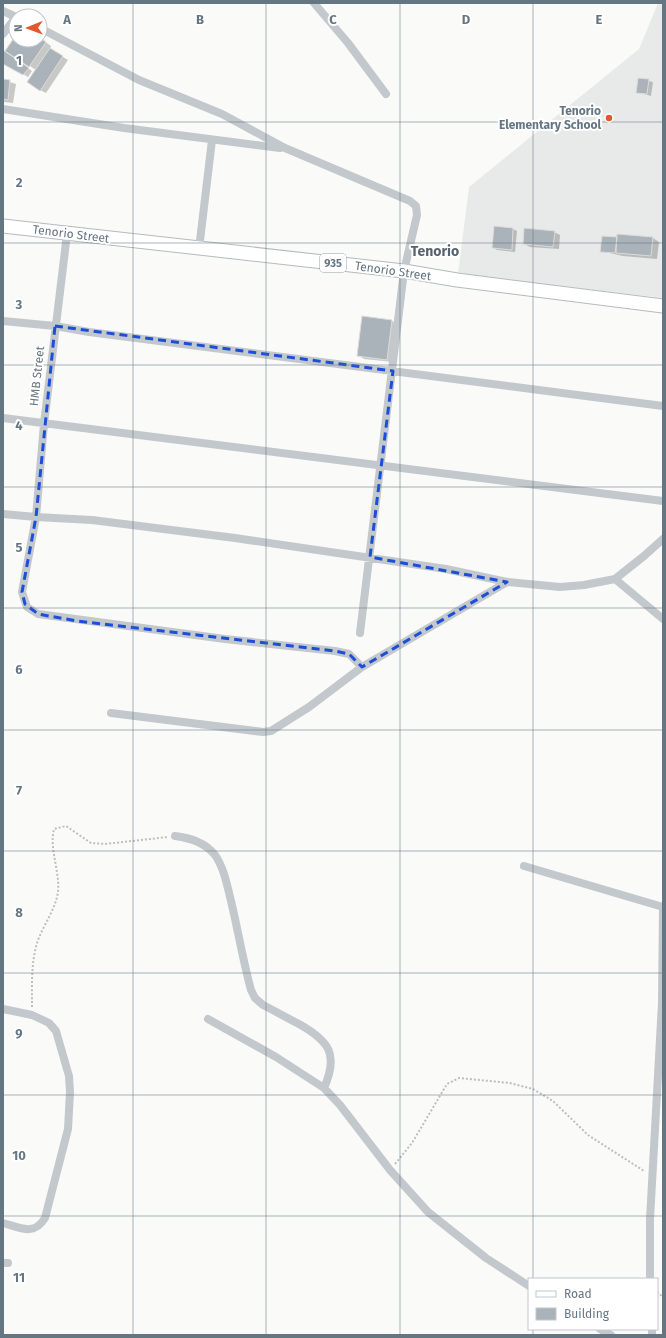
<svg xmlns="http://www.w3.org/2000/svg" width="666" height="1338" font-family="'Fira Sans',sans-serif">
  <style>
    .built { fill: #e8e9e9 }
    .shadow { fill: #0003 }
    .building { fill: #aab3b9; stroke: #dcdcda }
    .lines { fill: none; stroke-linecap: round; stroke-linejoin: round }
    .primary-casing { stroke: #b5babe; stroke-width: 15 }
    .path { stroke: #bbbfc2; stroke-width: 2; stroke-dasharray: 2 2; stroke-linecap: butt }
    .street { stroke: #c3c8cc; stroke-width: 8 }
    .primary { stroke: #fff; stroke-width: 13 }
    .marked { fill: none; stroke: #1d4ed8; stroke-width: 3; stroke-dasharray: 8 5; stroke-linejoin: round }
    .grid { fill: none; stroke: #657683; stroke-width: 1; stroke-opacity: 0.55 }
    .poi-dot { fill: #e4572e; stroke: #fff; stroke-width: 1.5 }
    .labels { text-anchor: middle; stroke-width: 4; stroke-linejoin: round; paint-order: stroke }
    .shield { fill: #fff; stroke: #939fa8; stroke-width: 1 }
    .shield-label { font-size: 11px; font-weight: bold; fill: #657683 }
    .poi-label { font-size: 12px; font-weight: bold; fill: #657683; stroke: #fff; text-anchor: end }
    .street-label { font-size: 12px; fill: #657683; stroke: #fff }
    .quarter-label { font-size: 14px; font-weight: bold; fill: #57646e; stroke: #fff }
    .grid-label { font-size: 13px; text-anchor: middle; font-weight: bold; fill: #657683; stroke: #fff; stroke-width: 4; stroke-linejoin: round; paint-order: stroke }
  </style>
  <rect width="100%" height="100%" fill="#fafaf8"/>
  <!-- built -->
  <path class="built" d="M658,3H663V298L458,274L469,187L639,49Z"/>
  <!-- shadow -->
  <path class="shadow" d="M16,37V40H40V38L51,46L50,49L68,60L46,93L40,90L36,70L7,51Z
    M3,51L32,71L28,77L3,62Z
    M639,79L653,82L651,96L637,92Z
    M3,80L16,84L13,103L3,102Z
    M495,227L513,229L517,231L515,252L497,250L493,248Z
    M554,232L560,235L559,249L530,247L524,244Z
    M616,238H653L659,242L657,259L623,256L601,251Z
    M392,321L398,325L393,362L364,359L358,355Z"/>
  <!-- building -->
  <path class="building" d="M16,35V40H40V38L46,42L29,67L5,51Z
    M50,48L63,56L40,91L27,82Z
    M3,50L29,68L23,75L3,64Z
    M638,78L649,79L647,94L636,93Z
    M3,79L10,80L8,100L3,99Z
    M494,226L513,228L512,250L492,248Z
    M524,228L555,231L553,247L523,244Z
    M617,234L653,237L651,256L616,253Z
    M602,236L617,237L615,253L600,252Z
    M362,316L392,320L387,360L357,356Z"/>
  <g class="lines">
    <!-- primary casing -->
    <g class="primary-casing">
      <path id="primary" d="M3,226L404,271L457,280L663,306"/>
    </g>
    <!-- path -->
    <path class="path" d="M32,1007C32,986 31,963 37,943C43,925 55,911 58,892C60,871 49,849 54,829L66,826L91,843L105,844L168,837
      M395,1164L412,1143L447,1084L459,1078L510,1083L533,1089L553,1101L588,1135L644,1171
      M657,1292L663,1297"/>
    <!-- street -->
    <path class="street" d="M314,3L348,43L386,94
      M3,11L16,17
      M40,28L139,80L222,114L285,148L410,201L416,206L417,215L404,271L360,633
      M3,34L16,17
      M3,109L124,128L280,148
      M67,234L44,424L36,517L22,592L27,607L38,614L225,639L335,651L349,654L362,667L507,582
      M199,249L212,140
      M3,321L55,326L89,332L663,406
      M3,418L663,501
      M3,514L36,517L92,520L235,538L446,569L507,582L560,587L584,585L615,579L644,556L663,539
      M615,579L663,619
      M111,713L263,732L271,731L309,707L362,667
      M175,836C190,838 205,842 215,855C224,868 227,885 231,901C238,930 243,961 251,990L255,998L263,1005C275,1011 287,1018 299,1024C329,1041 339,1054 324,1088
      M524,866L663,907
      M3,1009L32,1015L49,1023L56,1031L69,1076L70,1092L68,1129L45,1218C34,1236 21,1228 3,1223
      M208,1019L276,1057L324,1088L340,1105L390,1170L428,1212L486,1258L529,1286
      M3,1263H8
      M650,1279V1219L662,1003L663,908
      M600,1329L611,1335
      M652,1329V1335"/>
    <!-- primary -->
    <use href="#primary" class="primary"/>
  </g>
  <!-- marked area -->
  <path class="marked" d="M55,326L393,371L370,557L507,582L362,667L349,654L335,651L77,621L38,614L25,604L22,592L36,517Z"/>
  <!-- grid -->
  <path class="grid" d="M133,3V1335M266,3V1335M400,3V1335M533,3V1279M3,122H663M3,243H663M3,365H663M3,487H663M3,608H663M3,730H663M3,851H663M3,973H663M3,1095H663M3,1216H663M533,1329V1335"/>
  <!-- markers -->
  <circle class="poi-dot" cx="609" cy="118" r="4"/>
  <g class="labels">
    <!-- shield labels -->
    <rect class="shield" x="320" y="254" width="26" height="18" rx="3"/>
    <g class="shield-label">
      <text x="333" y="267">935</text>
    </g>
    <!-- poi labels -->
    <g class="poi-label">
      <text x="601" y="115">Tenorio<tspan x="601" dy="14">Elementary School</tspan></text>
    </g>
    <!-- street labels -->
    <g class="street-label">
      <text transform="translate(71 234) rotate(7)" y="4">Tenorio Street</text>
      <text transform="translate(393 271) rotate(8)" y="4">Tenorio Street</text>
      <text transform="translate(37 376) rotate(-84)" y="4">HMB Street</text>
    </g>
    <!-- quarter labels -->
    <g class="quarter-label">
      <text x="435" y="256">Tenorio</text>
    </g>
  </g>
  <g class="grid-label">
    <text x="67" y="24">A</text>
    <text x="200" y="24">B</text>
    <text x="333" y="24">C</text>
    <text x="466" y="24">D</text>
    <text x="599" y="24">E</text>
    <text x="19" y="65">1</text>
    <text x="19" y="187">2</text>
    <text x="19" y="309">3</text>
    <text x="19" y="430">4</text>
    <text x="19" y="552">5</text>
    <text x="19" y="674">6</text>
    <text x="19" y="795">7</text>
    <text x="19" y="917">8</text>
    <text x="19" y="1038">9</text>
    <text x="19" y="1160">10</text>
    <text x="19" y="1282">11</text>
  </g>
  <!-- border -->
  <rect width="666" height="1338" fill="none" stroke="#657683" stroke-width="8"/>
  <!-- legend -->
  <rect x="528" y="1278" width="130" height="52" fill="#ffffff" stroke="#c1c8cd"/>
  <rect x="536" y="1291" width="20" height="6" fill="#ffffff" stroke="#c1c8cd"/>
  <text x="564" y="1298" font-size="12" fill="#657683">Road</text>
  <rect x="536" y="1308" width="20" height="12" fill="#aab3b9" stroke="#c1c8cd"/>
  <text x="564" y="1318" font-size="12" fill="#657683">Building</text>
  <!-- north arrow -->
  <g transform="translate(28 28) rotate(269)"><circle r="19" fill="#ffffff" stroke="#c1c8cd"/>
  <path d="M0-3L7 15L0 10L-7 15Z" fill="#e4572e"/>
  <text y="-6" font-size="11" font-weight="bold" text-anchor="middle" fill="#657683">N</text>
  </g>
</svg>
